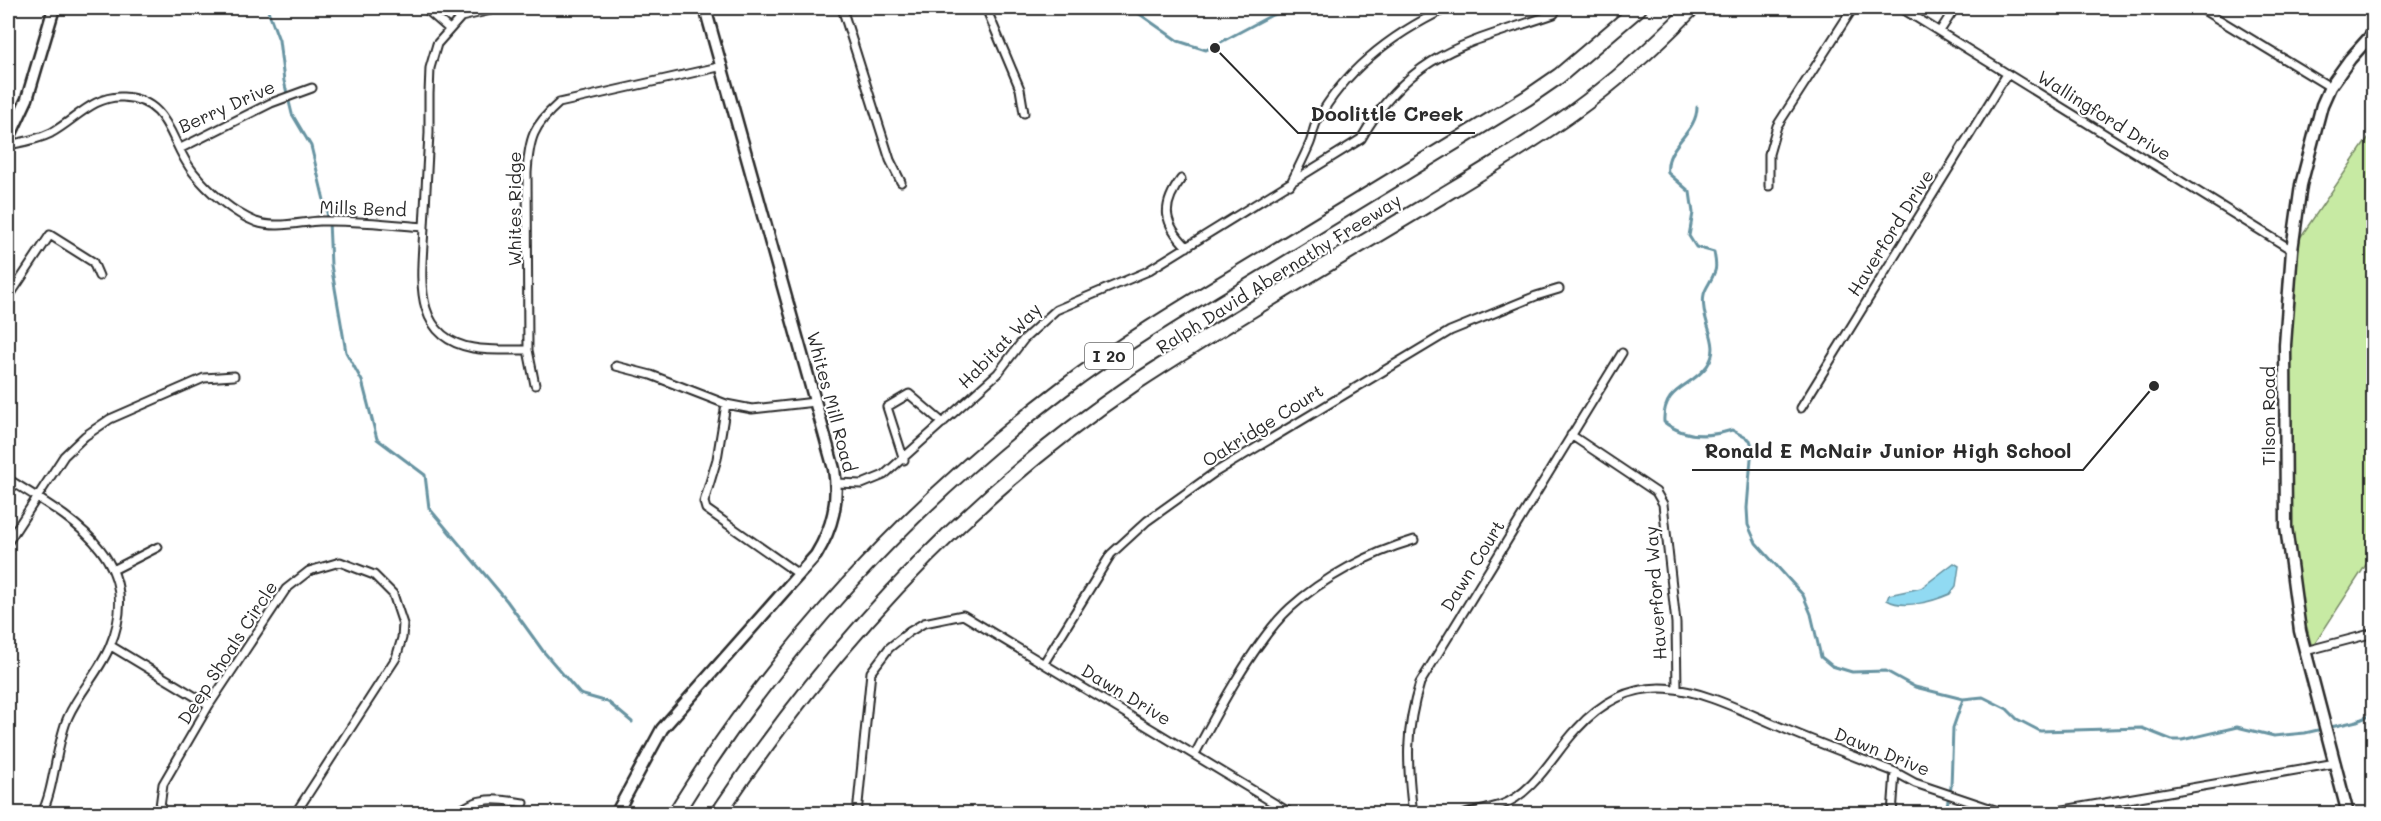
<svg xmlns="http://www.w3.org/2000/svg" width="2381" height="821" font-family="Mali,sans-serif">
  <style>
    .green { fill: #c7eaa3; stroke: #798a67; stroke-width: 1.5 }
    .water { fill: #91daf2; stroke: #6894a2; stroke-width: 1.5 }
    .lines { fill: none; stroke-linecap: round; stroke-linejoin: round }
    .stream { stroke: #6894a2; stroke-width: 3 }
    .street-casing { stroke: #2b2b2b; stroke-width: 11 }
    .secondary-casing { stroke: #2b2b2b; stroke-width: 15 }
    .highway-casing { stroke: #2b2b2b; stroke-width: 18 }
    .street { stroke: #fff; stroke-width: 7 }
    .secondary { stroke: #fff; stroke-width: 10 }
    .highway { stroke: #fff; stroke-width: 14 }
    .labels { text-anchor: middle; stroke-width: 4.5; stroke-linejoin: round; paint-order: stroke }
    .shield { fill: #fff; stroke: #6b6b6b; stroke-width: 1.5 }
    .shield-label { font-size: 16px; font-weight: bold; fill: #2b2b2b }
    .street-label { font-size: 18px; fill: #2b2b2b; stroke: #fff }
    .leader { fill: none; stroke: #2b2b2b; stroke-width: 2 }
    .callout-dot { fill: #2b2b2b; stroke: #fff; stroke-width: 2 }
    .callout-label { font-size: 20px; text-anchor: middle; font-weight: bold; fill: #2b2b2b; stroke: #fff; stroke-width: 4.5; stroke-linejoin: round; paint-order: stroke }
  </style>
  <rect width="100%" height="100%" fill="#fff"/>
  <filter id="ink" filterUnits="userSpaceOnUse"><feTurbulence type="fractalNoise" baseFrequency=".0167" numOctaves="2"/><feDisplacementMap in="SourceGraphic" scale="12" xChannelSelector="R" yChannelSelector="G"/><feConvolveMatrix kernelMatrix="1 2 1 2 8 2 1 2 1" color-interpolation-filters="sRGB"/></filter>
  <g filter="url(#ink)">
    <!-- green -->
    <path class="green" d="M2373,131V554L2312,648L2292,568L2279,431L2285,318L2293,248Z"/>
    <!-- water -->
    <path class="water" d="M1954,563L1959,566L1956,586L1950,594C1934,601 1904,610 1887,600L1889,595L1921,588Z"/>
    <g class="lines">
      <!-- stream -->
      <path class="stream" d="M267,8L279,40L284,81L292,114L311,146L329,221L331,265L346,352L362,381L377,439L425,475L429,508L507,601L543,651L580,694L608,702L632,722
        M1131,8L1178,41L1206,50L1272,15L1296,8
        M1697,107C1697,134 1664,145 1668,173L1690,192L1693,213L1689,236L1696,247L1714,252C1715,258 1717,266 1715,271C1709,288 1701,288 1704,309C1706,329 1721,347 1707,366C1691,388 1662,387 1664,422C1684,438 1709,437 1732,430L1750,440L1752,446L1747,508L1748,525L1756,543L1803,595L1811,614L1821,657L1832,666L1852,672L1886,671L1915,687L1963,699L1983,697L2007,709L2017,719L2040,731L2142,728L2172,740H2182L2237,727L2274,736L2305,733L2357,721L2374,714
        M1945,814L1951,787L1953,728L1963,699"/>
      <!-- street casing -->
      <g class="street-casing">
        <path id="street" d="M425,8L448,28
          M842,8L890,160L901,182
          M986,8L1020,89L1024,113
          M1901,8L2292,250
          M2200,8L2330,87
          M1940,31L1955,8
          M8,145C23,142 37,140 51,133C75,120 94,95 123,97C171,100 169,142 193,172C208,191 233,213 256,222C276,229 300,222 320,221C354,220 390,224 424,227L429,133V94L430,68L437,44L461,17L500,8
          M181,148L271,103L312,88
          M1181,179C1161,206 1163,223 1187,247
          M1290,185C1297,171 1304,157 1310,143C1313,136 1313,128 1317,121C1346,68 1394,33 1447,8
          M1769,186V154L1777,126L1853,8
          M424,227C422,274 410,337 473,348C491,351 510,350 528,350L527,173C529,138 533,126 559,103L723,66
          M8,298L50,235L93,262L99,276
          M528,350L535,385
          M616,366L651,375L726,404L752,409L815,402
          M726,404L717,459L704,502L706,509L800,575
          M1801,408L2007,74
          M1571,435L1656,492L1663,504L1676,623L1677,689
          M904,460L887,407L909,394L943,423
          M8,479C70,518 147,558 110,646C100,671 79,692 68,717C56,743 54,793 41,814
          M836,483L862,484L884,475L998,373L1024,339L1056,310L1146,272L1361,139C1411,51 1467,44 1554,14L1557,8
          M8,542L64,456L85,436L110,419L204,378L234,376
          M113,570L158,547
          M111,646L209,705
          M2305,651L2374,633
          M1044,663L1111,554L1147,521L1214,473L1450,331L1536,296L1559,289
          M1195,754C1217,712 1256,639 1290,608C1324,577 1370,553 1414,540
          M159,814L163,784L209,705L286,589L309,571L340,562L374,575L393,594L403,624L402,638L396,658L295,814
          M456,814C477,795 498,799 524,803
          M857,814L871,672L889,648L909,632L924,623L963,615L1292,814
          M1413,814C1407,764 1405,731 1420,683L1622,353
          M1465,814C1477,811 1489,809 1501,805C1534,794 1554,753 1577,729C1644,655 1711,698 1785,729C1821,744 1858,758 1895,772L1915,783L1998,811H2058L2336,763
          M1892,814L1895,772"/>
      </g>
      <!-- secondary casing -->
      <g class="secondary-casing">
        <path id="secondary" d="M8,140L27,99L54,8
          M616,814L662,729L816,555C833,527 839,501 834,469L705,8
          M2348,814L2300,631L2286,527L2285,345L2292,250L2301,185L2322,105L2330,87L2350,59L2374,32"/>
      </g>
      <!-- highway casing -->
      <g class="highway-casing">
        <path id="highway" d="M675,814C776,650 909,505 1062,389C1127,340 1197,299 1266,257C1353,204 1440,151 1527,98L1559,76L1639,8
          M718,814C830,646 968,496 1135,383C1228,322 1325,266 1420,209C1471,178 1523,148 1572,113C1615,82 1655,46 1692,8"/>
      </g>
      <!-- street -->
      <use href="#street" class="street"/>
      <!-- secondary -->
      <use href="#secondary" class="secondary"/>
      <!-- highway -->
      <use href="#highway" class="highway"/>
    </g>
  </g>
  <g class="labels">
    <!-- shield labels -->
    <rect class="shield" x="1085" y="343" width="48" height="26" rx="4.5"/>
    <g class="shield-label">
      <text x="1109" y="362">I 20</text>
    </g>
    <!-- street labels -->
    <g class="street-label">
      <text transform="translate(227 107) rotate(-24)" y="6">Berry Drive</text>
      <text transform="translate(2104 116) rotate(32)" y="6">Wallingford Drive</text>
      <text transform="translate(363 209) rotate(2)" y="6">Mills Bend</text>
      <text transform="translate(515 209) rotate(-90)" y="6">Whites Ridge</text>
      <text transform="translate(1891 233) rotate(-58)" y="6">Haverford Drive</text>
      <text transform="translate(1279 274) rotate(-32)" y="6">Ralph David Abernathy Freeway</text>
      <text transform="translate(1000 346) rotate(-46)" y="6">Habitat Way</text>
      <text transform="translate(831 402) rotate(75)" y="6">Whites Mill Road</text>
      <text transform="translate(2269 416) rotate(-90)" y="6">Tilson Road</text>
      <text transform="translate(1263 426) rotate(-32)" y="6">Oakridge Court</text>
      <text transform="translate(1473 566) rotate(-58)" y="6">Dawn Court</text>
      <text transform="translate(1656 593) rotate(-94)" y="6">Haverford Way</text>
      <text transform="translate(228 653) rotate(-57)" y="6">Deep Shoals Circle</text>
      <text transform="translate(1126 695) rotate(31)" y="6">Dawn Drive</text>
      <text transform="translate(1882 752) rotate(22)" y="6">Dawn Drive</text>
    </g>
  </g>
  <!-- callouts -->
  <path class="leader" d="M1215 48L1298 133H1475M2154 386L2083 470H1692"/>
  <g class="callout-dot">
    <circle cx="1215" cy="48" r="6"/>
    <circle cx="2154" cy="386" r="6"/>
  </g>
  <g class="callout-label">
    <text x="1387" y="121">Doolittle Creek</text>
    <text x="1888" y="458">Ronald E McNair Junior High School</text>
  </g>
  <!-- margin -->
  <rect width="2381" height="821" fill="none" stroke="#fff" stroke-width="30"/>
  <rect x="15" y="15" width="2351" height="791" fill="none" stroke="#2b2b2b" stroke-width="2" filter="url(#ink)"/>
</svg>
